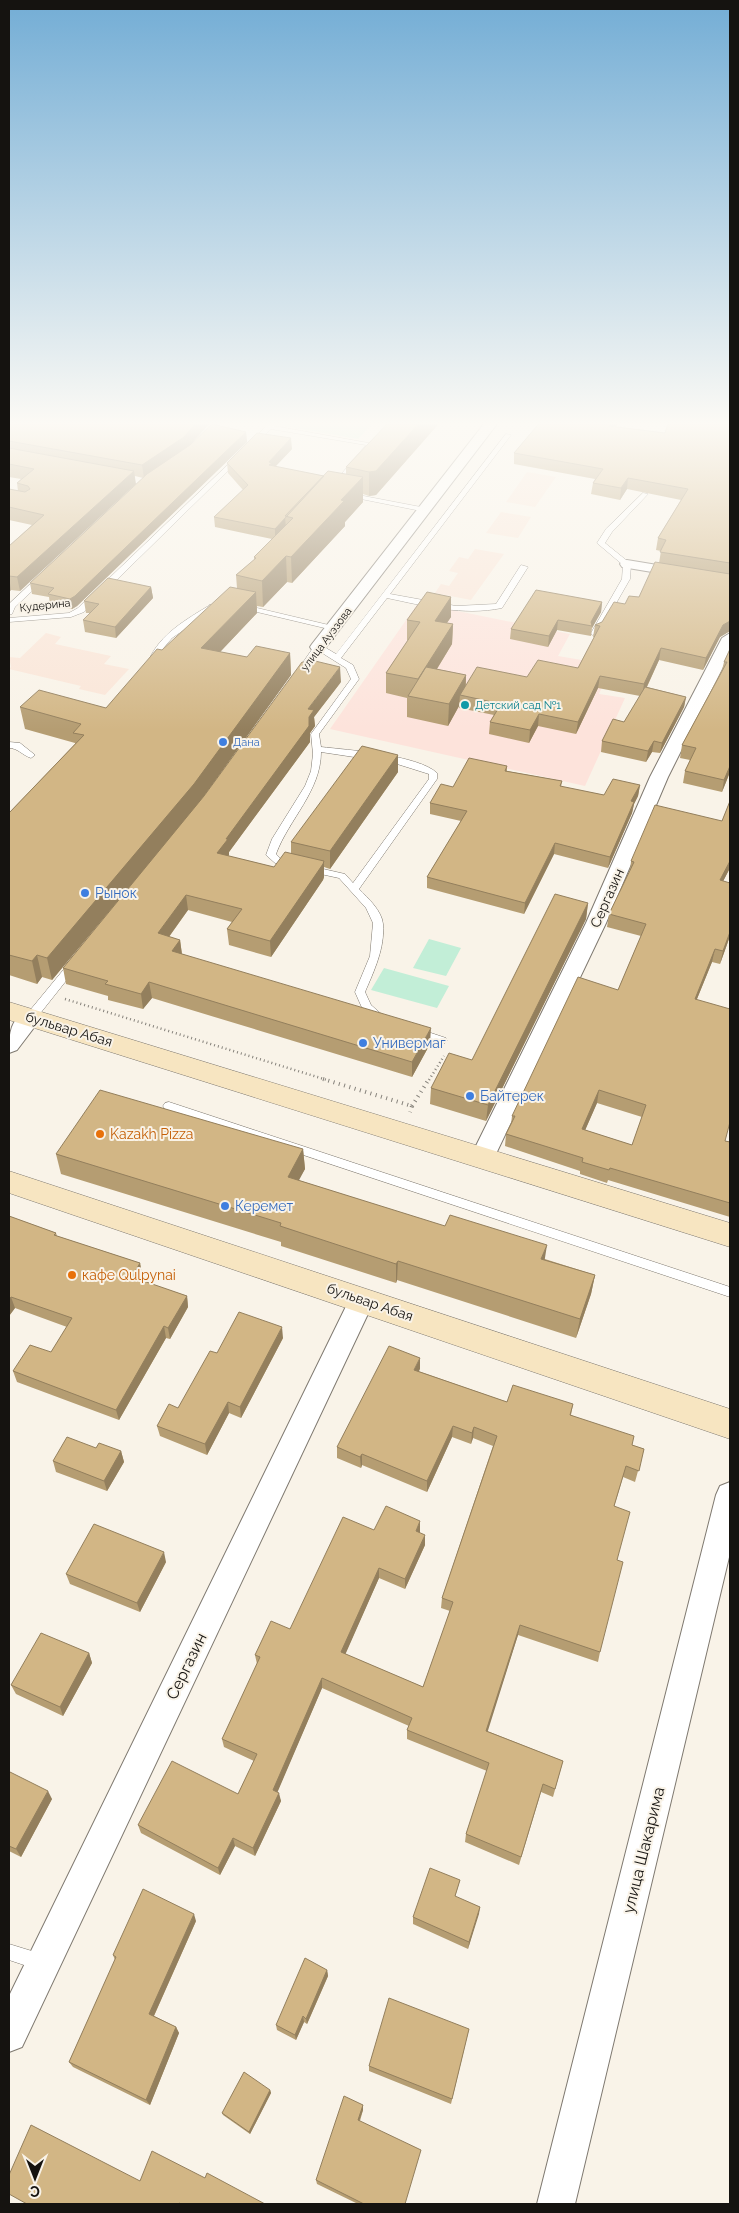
<svg xmlns="http://www.w3.org/2000/svg" width="739" height="2213" font-family="Raleway,sans-serif">
  <style>
    .commercial { fill: #fae5d7 }
    .education { fill: #fde3db }
    .green { fill: #c2eed7 }
    .lines { fill: none; stroke-linecap: round; stroke-linejoin: round }
    .lane-casing { stroke: #7f7970; stroke-width: 1 }
    .street-casing { stroke: #7f7970; stroke-width: 2 }
    .secondary-casing { stroke: #7f7970; stroke-width: 1 }
    .path-far1 { stroke: #86827b; stroke-width: 2.5; stroke-dasharray: 1 3; stroke-linecap: butt }
    .path { stroke: #86827b; stroke-width: 4; stroke-dasharray: 1 4.5; stroke-linecap: butt }
    .lane { fill: #fff; fill-rule: evenodd }
    .street { fill: #fff; fill-rule: evenodd }
    .secondary { fill: #f7e5c1; fill-rule: evenodd }
    .wall { fill: #b59d72; fill-rule: evenodd }
    .shaded-wall { fill: #937f5d }
    .building { fill: #d2b685; stroke: #937f5d; fill-rule: evenodd }
    .culture-dot { fill: #0f9aa8; stroke: #f9f3e8; stroke-width: 2 }
    .shop-dot { fill: #3f7fe0; stroke: #f9f3e8; stroke-width: 2 }
    .food-dot { fill: #e8710a; stroke: #f9f3e8; stroke-width: 2 }
    .labels { text-anchor: middle; stroke-width: 4; stroke-linejoin: round; paint-order: stroke }
    .far-street-label { font-size: 11px; fill: #151310; stroke: #f9f3e8 }
    .far-culture-label { font-size: 11px; fill: #0d838f; stroke: #f9f3e8; text-anchor: start }
    .far-shop-label { font-size: 11px; fill: #366cbe; stroke: #f9f3e8; text-anchor: start }
    .shop-label { font-size: 14px; fill: #366cbe; stroke: #f9f3e8; text-anchor: start }
    .street-label { font-size: 14px; fill: #151310; stroke: #f9f3e8 }
    .food-label { font-size: 14px; fill: #c56008; stroke: #f9f3e8; text-anchor: start }
    .near-street-label { font-size: 16px; fill: #151310; stroke: #f9f3e8 }
  </style>
  <rect width="100%" height="100%" fill="#f9f3e8"/>
  <!-- commercial -->
  <path class="commercial" d="M527,472L556,477L535,507L506,502Z
    M501,512L531,517L518,538L486,533Z
    M475,549L504,554L471,600L435,593L441,584L449,586L458,573L449,571L459,557L468,559Z
    M46,633L61,637L55,644L111,656L104,664L129,669L105,695L79,689L81,686L9,669L11,667L9,657L20,658Z"/>
  <!-- education -->
  <path class="education" d="M418,603L570,634L558,656L611,665L599,694L625,698L585,786L330,729Z"/>
  <!-- green -->
  <path class="green" d="M284,420H371L375,421L358,439L279,425Z
    M429,939L461,948L446,976L413,968Z
    M384,968L449,986L437,1008L371,990Z"/>
  <g class="lines">
    <!-- lane casing -->
    <g class="lane-casing">
      <path id="lane" d="M217,420H224L208,435H204V433Z
        M272,420H279L274,426L374,444L334,488L332,487V485L366,445L271,429L254,445H250V443Z
        M506,434L511,435L390,594L456,606L496,604L521,565L528,567L502,608C463,616 425,606 387,598L341,658L353,665L359,679L319,734L321,747C348,750 418,755 437,773V779L359,889C368,898 382,911 383,924C385,948 374,971 365,992L371,1005L387,1019L382,1023L363,1010L355,992L370,956L373,923L366,908L339,878L307,871L305,869L310,866L345,874L353,883L429,779V774L394,763L321,752C321,791 289,819 276,854L281,859L295,862L297,864L292,867L275,863L266,855L272,839L305,786L311,771L313,754L311,734L351,679L346,668L319,651L302,676L295,674L315,645H321L336,654Z
        M235,458L240,459L84,612L71,617L9,622V618L69,613L78,608Z
        M348,493L426,508L430,510L426,512L346,496V494Z
        M643,493L648,494L612,532L605,543L631,564L630,579L599,633L592,635L591,633L622,579L623,565L597,543L606,529Z
        M39,576L46,578L15,607L12,614H9V604Z
        M240,604L333,626L337,628L333,630L240,608Z
        M210,605L217,607L172,638L160,652L156,662H150L149,660C160,634 187,619 210,605Z
        M9,742L20,743L35,755L31,758C22,755 18,748 9,748Z
        M73,962L78,965L77,967L35,1020H27L26,1017L27,1014L69,963Z
        M416,1028L446,1038L447,1041L442,1045L412,1035L411,1032L412,1029Z
        M169,1102L730,1287V1297L165,1109L163,1106L165,1103Z
        M9,1944L48,1956L51,1962L48,1968L42,1971L9,1960Z"/>
    </g>
    <!-- street casing -->
    <g class="street-casing">
      <path id="street" d="M487,420H500L324,650H312L310,647L312,644Z
        M627,560L730,577V585L622,567L620,564L622,561Z
        M730,633V653L668,777L606,923L494,1158L490,1164L482,1167L474,1164L470,1158L586,923L650,777L722,638Z
        M31,1010L39,1012L42,1017L17,1050L9,1053C9,1034 10,1016 31,1010Z
        M362,1289L371,1292L375,1299L22,2047L9,2052V1996L353,1292Z
        M730,1482V1553L575,2204H537L716,1495L720,1486Z"/>
    </g>
    <!-- secondary casing -->
    <g class="secondary-casing">
      <path id="secondary" d="M9,1002L730,1223V1247L9,1020Z
        M9,1171L730,1409V1439L9,1193Z"/>
    </g>
    <!-- path-far1 -->
    <path class="path-far1" d="M65,999L327,1080
      M429,1080L444,1056"/>
    <!-- path -->
    <path class="path" d="M323,1079L412,1106L410,1112
      M412,1106L429,1079"/>
    <!-- lane -->
    <use href="#lane" class="lane"/>
    <!-- street -->
    <use href="#street" class="street"/>
    <!-- secondary -->
    <use href="#secondary" class="secondary"/>
  </g>
  <!-- wall -->
  <path class="wall" d="M9,420H213L189,446L246,432L247,442L77,606L72,609L50,605L49,597L32,594L30,583L143,478L135,476L20,591L11,590L9,592V546L32,525L9,520V489L18,491L17,483L21,479L9,477Z
    M391,420H442L376,495L369,496L363,494V502L345,522V526L292,583L287,582L263,607L257,606V613L220,652L247,657L290,653L291,675L199,802L341,682L314,717L315,726L310,733V742L229,852V855L228,856L274,867L291,853V842L398,755V772L330,869L324,867V877L323,880L271,957L229,945L227,929L232,922L188,910L169,937L180,940L182,954L430,1044L412,1077L152,998L143,1009L108,1000V996L66,984L63,968L152,860L52,980L42,977L37,984L9,975V813L75,744V743L25,729L20,707L106,708L162,650L237,588L236,575L254,560V557L272,539L215,527L214,517L243,490L228,473L227,463L292,449L275,467L324,476L346,475V467Z
    M542,420H621L616,427L665,433L730,420V631L720,637L703,670L659,660L647,687L686,697L684,707L660,753L652,752L646,762L601,752L602,741L624,722L640,696L598,688L576,734L538,726L529,743L489,734L490,722L494,715L459,708V706L448,726L407,717V698L386,693V673L408,640H407V620L451,597V617L447,623L453,624L452,644L437,669L466,675V686L527,677L578,668L594,637H593L595,625L602,622L625,604L639,597L659,563L661,551L656,550L658,538L681,500L627,489L620,500L591,494L593,483L595,479L514,464V453Z
    M151,587L153,598L116,638L85,632L83,620L90,613H86L84,601Z
    M602,602L601,612L592,628L591,636L557,630L548,647L510,639L511,629Z
    M730,649V772L722,792L683,783L685,771L690,760L680,758L682,745L722,670L724,662Z
    M507,766V771L562,781L561,787L604,795L640,785L638,796L634,804L632,813L608,868L554,854L524,914L427,888V877L461,821L430,814V803L453,787Z
    M730,801V868L723,881L730,936L720,964L712,962L697,999L725,1141L730,1142V1217L608,1180L607,1183L580,1174V1171L505,1146L506,1134L511,1124L512,1116L618,990L641,936L607,927L609,914L630,871L631,861L722,821ZM597,1103L642,1117L632,1145L585,1130Z
    M588,903L586,919L486,1121L430,1104L431,1088L472,1060Z
    M303,1149L305,1169L298,1180L595,1275L591,1294L576,1338L397,1280L396,1283L281,1246V1242L61,1174L56,1154Z
    M9,1216L56,1233L57,1236L140,1263L142,1275L139,1280L187,1296L188,1307L170,1339L166,1338L119,1420L17,1382L13,1371L51,1352L67,1327L15,1308L9,1316Z
    M283,1338L241,1418L229,1413L207,1455L160,1436L157,1426L178,1408L217,1353Z
    M420,1369L418,1371L507,1402L573,1404L571,1415L632,1445L644,1449L635,1482L623,1477L614,1507L617,1560L600,1652L598,1662L518,1635L487,1731L563,1761L553,1797L541,1792L519,1865L465,1842L466,1834L487,1771L407,1739V1730L409,1726L322,1688L277,1792L281,1801L255,1856L235,1846L220,1875L141,1833L138,1825L238,1794L254,1761L224,1747L222,1739L257,1664L255,1655L290,1629L374,1530L419,1532L425,1545L405,1589L379,1578L345,1654L423,1687L450,1611L441,1608L442,1598L493,1446L473,1438L471,1444L452,1437L427,1492L362,1465L361,1468L337,1458V1447Z
    M96,1448L121,1451L124,1462L107,1491L56,1472L53,1461Z
    M166,1562L140,1612L70,1584L66,1574Z
    M89,1653L92,1663L63,1716L16,1694L11,1685Z
    M9,1774L52,1799L21,1857L9,1851Z
    M460,1880L455,1897L480,1907L468,1949L413,1924V1917Z
    M196,1921L154,2016L176,2027L179,2033L150,2105L73,2067L69,2062L115,1960L113,1955Z
    M327,1970L328,1976L307,2024L304,2022L296,2040L277,2030L276,2025Z
    M469,2029L451,2104L369,2071V2066Z
    M270,2090L271,2093L250,2134L223,2115L222,2113Z
    M363,2105V2110L360,2121L405,2204H358L317,2184L316,2180Z"/>
  <!-- shaded-wall -->
  <path class="shaded-wall" d="M199,420H213L185,450L144,478L142,465Z
    M422,420H442L376,495L369,496V472Z
    M613,420H621L607,437L609,426Z
    M246,432L247,442L77,606L72,609L70,599Z
    M291,438L292,449L272,470L270,476L269,462Z
    M134,471L136,484L20,591L17,577Z
    M363,477V502L345,522V526L292,583L291,557L341,500Z
    M628,478L627,489L620,500L621,488Z
    M285,517L286,528L275,539V529Z
    M286,556L287,582L263,607L262,581Z
    M9,577L11,590L9,592Z
    M151,587L153,598L116,638L115,627Z
    M256,592L257,613L203,670L201,648Z
    M451,597V617L434,641L435,621Z
    M602,602L601,612L592,628L591,622Z
    M558,620L557,630L548,647L549,636Z
    M730,621V631L720,637L703,670L706,658L723,625Z
    M453,624L452,644L419,698L418,679Z
    M661,648L659,660L642,697L644,684Z
    M290,653L291,675L197,806L52,980L47,958Z
    M340,667L341,682L314,717L315,726L310,733V742L229,852V855L219,869L217,853L226,839L308,709Z
    M466,675L465,696L460,695L459,706L448,726L449,704Z
    M600,676L598,688L576,734L578,722Z
    M686,697L684,707L660,753L662,743Z
    M539,714L538,726L529,743L530,730Z
    M654,741L652,752L646,762L648,751Z
    M398,755V772L330,869V851Z
    M730,766V772L722,792L724,780Z
    M640,785L638,796L634,804L632,813L608,868L610,857L631,801Z
    M555,843L554,854L524,914L525,903Z
    M324,861V877L323,880L271,957L270,941Z
    M730,861V868L717,893L720,880Z
    M186,895L188,910L160,949L158,933Z
    M588,903L586,919L486,1121L488,1105Z
    M730,932V936L720,964L723,951Z
    M180,940L182,955L172,951Z
    M715,949L712,962L692,1011L695,999Z
    M37,955L42,977L37,984L32,961Z
    M149,982L152,998L143,1009L141,994Z
    M431,1028L430,1044L412,1077V1062Z
    M599,1090L597,1103L580,1142L582,1129Z
    M303,1149L305,1169L290,1197L288,1177Z
    M547,1245L544,1264L541,1259Z
    M398,1261L397,1280L396,1283V1264Z
    M140,1263L142,1275L134,1288L132,1277Z
    M595,1275L591,1294L576,1338L580,1319Z
    M187,1296L188,1307L170,1339L168,1328Z
    M11,1297L15,1308L9,1316V1300Z
    M164,1326L166,1338L119,1420L116,1410Z
    M282,1327L283,1338L241,1418L240,1407Z
    M420,1358V1369L414,1382V1370Z
    M228,1402L229,1413L207,1455L205,1444Z
    M453,1426L452,1437L427,1492V1481Z
    M474,1427L473,1438L471,1444L472,1433Z
    M121,1451L124,1462L107,1491L104,1481Z
    M362,1454V1465L361,1468L360,1457Z
    M420,1521V1532L415,1542L416,1531Z
    M425,1535V1545L405,1589V1579Z
    M164,1552L166,1562L140,1612L137,1603Z
    M379,1568V1578L342,1662L341,1652Z
    M520,1625L518,1635L485,1740L486,1731Z
    M89,1653L92,1663L63,1716L60,1707Z
    M322,1678V1688L275,1798L273,1790Z
    M48,1791L52,1799L21,1857L16,1849Z
    M279,1793L281,1801L255,1856L253,1848Z
    M233,1838L235,1846L220,1875L218,1868Z
    M480,1907L479,1914L468,1949L469,1942Z
    M194,1914L196,1921L152,2020L149,2014Z
    M327,1970L328,1976L307,2024L306,2019Z
    M303,2016L304,2022L296,2040L295,2035Z
    M176,2027L179,2033L150,2105L146,2100Z
    M270,2090L271,2093L250,2134L249,2132Z
    M363,2105V2110L358,2124V2120Z"/>
  <!-- building -->
  <path class="building" d="M9,420H199L184,437L142,465L9,441Z
    M391,420H422L376,471L369,472L346,467Z
    M542,420H613L609,426L665,433L669,420H730V563L660,552L666,540L658,538L688,489L628,478L621,488L593,483L603,469L514,453Z
    M212,424L246,432L75,596L70,599L48,594L54,588L30,583L147,474L190,445Z
    M257,433L291,438L269,462L272,463L269,465L324,476L275,529L214,517L248,485L227,463Z
    M9,448L134,471L17,577L9,576V546L44,515L9,507V489L25,492L30,489L28,486L17,483L34,469L9,464Z
    M328,471L363,477L341,500L344,501L291,557L286,556L262,581L236,575L256,558L254,557L293,518L285,516Z
    M655,562L730,574V621L723,625L706,658L661,648L644,684L600,676L578,722L539,714L530,730L490,722L501,704L460,695L477,667L527,677L538,660L578,668L600,626L595,625L602,622L614,602L625,604L629,596L639,597Z
    M108,578L151,587L115,627L83,620L99,604L84,601Z
    M230,587L256,592L201,648L247,657L256,646L290,653L194,784L47,958L37,955L32,961L9,955V813L84,735L73,733L81,724L20,707L39,690L106,708L157,649L162,650Z
    M536,590L602,602L591,622L592,626L558,620L549,636L511,629Z
    M427,592L451,597L435,621L453,624L418,679L386,673L420,622L407,620Z
    M730,649V766L724,780L685,771L696,748L682,745L727,662H724Z
    M311,660L340,667L308,709L314,710L309,717V726L226,839H228L217,853L274,867L285,852L324,861L323,864L270,941L227,929L242,909L186,895L158,933L180,940L172,951L431,1028L412,1062L149,982L141,994L105,984L108,981L63,968L204,796L302,662L309,663Z
    M426,667L466,675L449,704L408,696Z
    M645,687L686,697L662,743L654,741L648,751L602,741L613,719L624,722Z
    M362,746L398,755L330,851L291,842Z
    M469,758L507,766L505,771L562,781L560,786L604,795L613,779L640,785L631,801L634,802L610,857L555,843L525,903L427,877L467,811L430,803L441,784L453,787Z
    M730,801V861L720,880L730,883V932L723,951L715,949L695,999L730,1009V1122L725,1141L730,1142V1203L610,1168L609,1170L582,1162L583,1158L506,1134L515,1116H512L578,977L618,990L646,924L609,914L634,862L631,861L655,805L722,821ZM599,1090L646,1105L632,1145L582,1129Z
    M555,894L588,903L488,1105L431,1088L449,1053L472,1060Z
    M100,1090L303,1149L288,1177L445,1226L450,1215L547,1245L541,1259L595,1275L580,1319L398,1261L396,1264L280,1226L281,1223L56,1154Z
    M9,1216L56,1233L54,1235L140,1263L132,1277L187,1296L168,1328L164,1326L116,1410L13,1371L30,1345L51,1352L72,1318L11,1297L9,1300Z
    M239,1312L282,1327L240,1407L228,1402L205,1444L157,1426L169,1404L178,1408L210,1351L217,1353Z
    M389,1346L420,1358L414,1370L507,1402L513,1385L573,1404L570,1415L634,1436L632,1445L644,1449L639,1471L626,1466L614,1506L630,1512L617,1560L623,1562L600,1652L520,1625L486,1731L563,1761L555,1789L543,1784L521,1857L466,1834L489,1763L407,1730L412,1718L322,1678L273,1790L279,1793L253,1848L233,1838L218,1868L138,1825L172,1761L238,1794L257,1754L222,1739L260,1657L255,1655L271,1621L290,1629L343,1517L374,1530L386,1506L420,1521L416,1531L425,1535L405,1579L379,1568L341,1652L423,1687L453,1602L442,1598L497,1436L474,1427L472,1433L453,1426L427,1481L362,1454L360,1457L337,1447Z
    M67,1437L96,1448L99,1443L121,1451L104,1481L53,1461Z
    M94,1524L164,1552L137,1603L66,1574Z
    M41,1633L89,1653L60,1707L11,1685Z
    M10,1772L48,1791L16,1849L9,1846V1774Z
    M430,1868L460,1880L455,1896L480,1907L469,1942L413,1917Z
    M143,1889L194,1914L149,2014L176,2027L146,2100L69,2062L116,1957L113,1955Z
    M305,1958L327,1970L306,2019L303,2016L295,2035L276,2025Z
    M389,1998L469,2029L452,2099L369,2066Z
    M244,2072L270,2090L249,2132L222,2113Z
    M344,2096L363,2105L358,2120L421,2150L405,2204H364L316,2180Z
    M31,2125L140,2181L152,2151L205,2178L207,2173L265,2204H181L179,2203V2204H27L9,2194V2175Z"/>
  <!-- sky -->
  <linearGradient id="sky" x2="0" y2="1"><stop stop-color="#73add5"/><stop offset="0.58" stop-color="#fcfaf5"/><stop offset="1" stop-color="#fcfaf5" stop-opacity="0"/></linearGradient>
  <rect width="739" height="730" fill="url(#sky)"/>
  <!-- markers -->
  <circle class="culture-dot" cx="465" cy="705" r="5"/>
  <g class="shop-dot">
    <circle cx="223" cy="742" r="5"/>
    <circle cx="85" cy="893" r="5"/>
    <circle cx="363" cy="1043" r="5"/>
    <circle cx="470" cy="1096" r="5"/>
    <circle cx="225" cy="1206" r="5"/>
  </g>
  <g class="food-dot">
    <circle cx="100" cy="1134" r="5"/>
    <circle cx="72" cy="1275" r="5"/>
  </g>
  <g class="labels">
    <!-- far-street labels -->
    <g class="far-street-label">
      <text transform="translate(45 605) rotate(-6)" y="4">Кудерина</text>
      <text transform="translate(326 639) rotate(-53)" y="4">улица Ауэзова</text>
    </g>
    <!-- far-culture labels -->
    <g class="far-culture-label">
      <text x="475" y="709">Детский сад №1</text>
    </g>
    <!-- far-shop labels -->
    <g class="far-shop-label">
      <text x="233" y="746">Дана</text>
    </g>
    <!-- shop labels -->
    <g class="shop-label">
      <text x="95" y="898">Рынок</text>
      <text x="373" y="1048">Универмаг</text>
      <text x="480" y="1101">Байтерек</text>
      <text x="235" y="1211">Керемет</text>
    </g>
    <!-- street labels -->
    <g class="street-label">
      <text transform="translate(607 898) rotate(-66)" y="5">Сергазин</text>
      <text transform="translate(69 1029) rotate(17)" y="5">бульвар Абая</text>
      <text transform="translate(370 1302) rotate(19)" y="5">бульвар Абая</text>
    </g>
    <!-- food labels -->
    <g class="food-label">
      <text x="110" y="1139">Kazakh Pizza</text>
      <text x="82" y="1280">кафе Qulpynai</text>
    </g>
    <!-- near-street labels -->
    <g class="near-street-label">
      <text transform="translate(186 1666) rotate(-64)" y="6">Сергазин</text>
      <text transform="translate(643 1850) rotate(-76)" y="6">улица Шакарима</text>
    </g>
  </g>
  <!-- border -->
  <rect width="739" height="2213" fill="none" stroke="#151310" stroke-width="20"/>
  <!-- north arrow -->
  <g transform="translate(35 2178) rotate(180)" stroke="#f9f3e8" stroke-width="4" paint-order="stroke">
  <path d="M0-4L9 19L0 12L-9 19Z" fill="#151310"/>
  <text y="-8" font-size="14" font-weight="bold" text-anchor="middle" fill="#151310">С</text>
  </g>
</svg>
